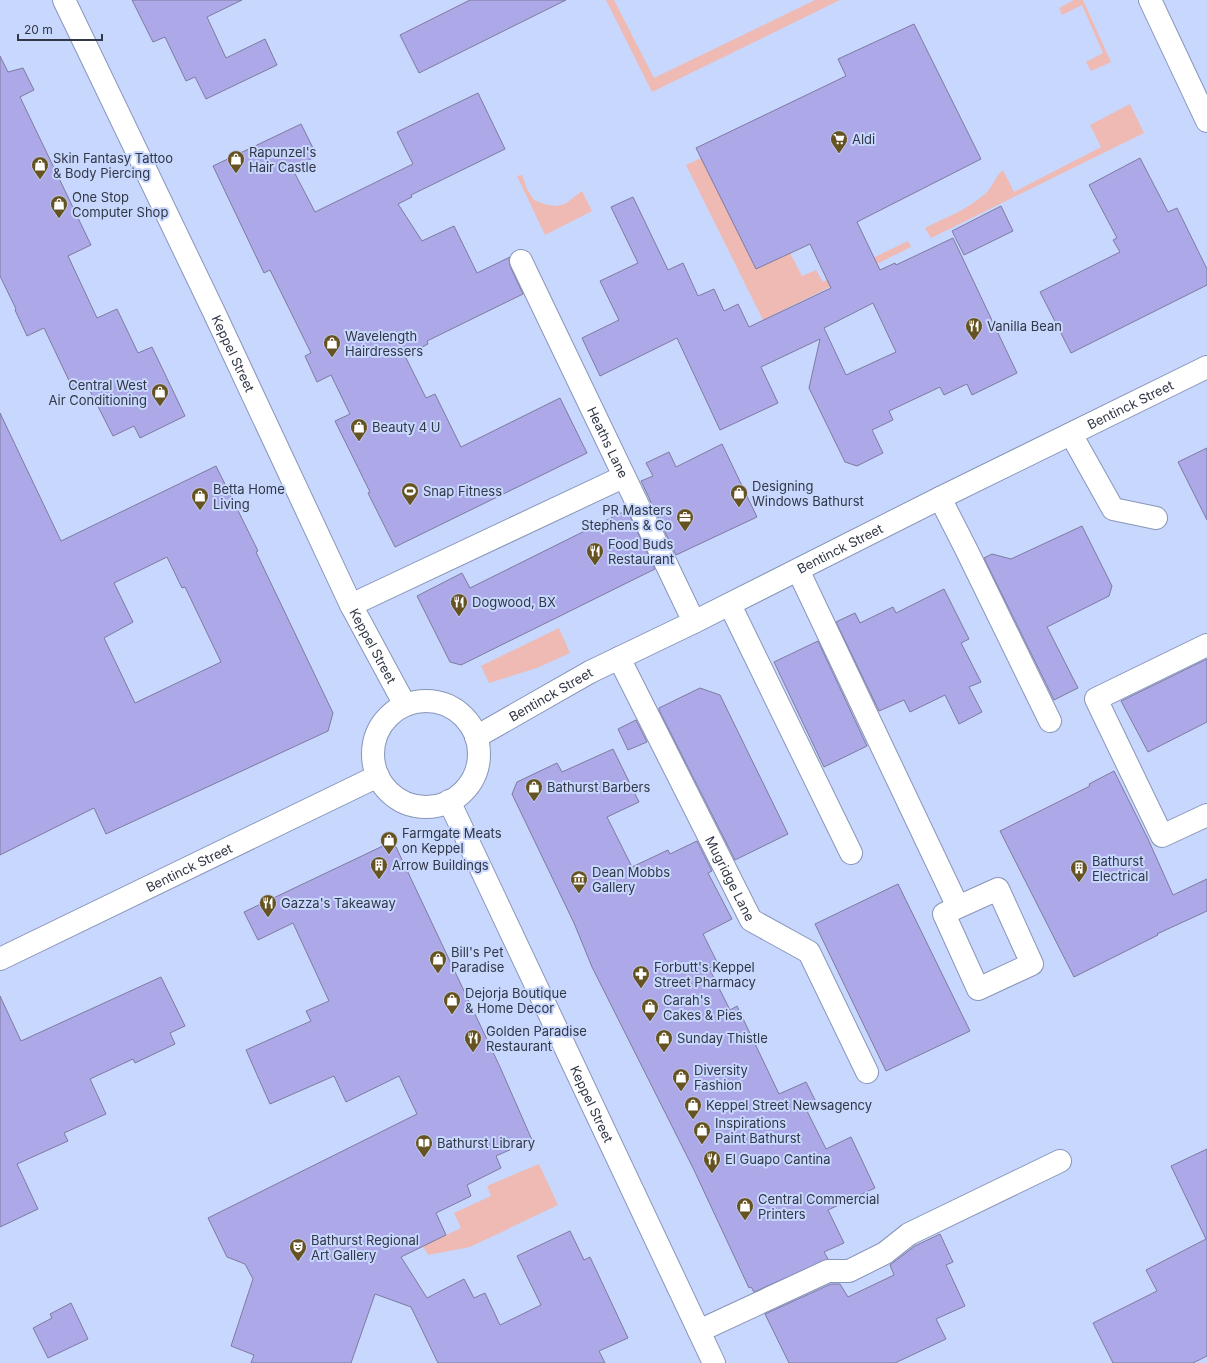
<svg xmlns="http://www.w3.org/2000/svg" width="1207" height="1363" font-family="Inter,sans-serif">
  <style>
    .green { fill: #eebab3 }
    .building { fill: #ada8e7; stroke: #7e7b9f; fill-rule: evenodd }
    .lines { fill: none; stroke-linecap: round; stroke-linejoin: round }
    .minor-casing { stroke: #8896b9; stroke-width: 24 }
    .major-casing { stroke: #8896b9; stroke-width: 24 }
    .minor { stroke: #fff; stroke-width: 22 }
    .major { stroke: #fff; stroke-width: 22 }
    .labels { text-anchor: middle; stroke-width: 4; stroke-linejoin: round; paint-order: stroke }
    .poi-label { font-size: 13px; fill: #313746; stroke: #c8d7fd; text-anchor: start }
    .street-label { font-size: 13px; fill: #313746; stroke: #c8d7fd }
  </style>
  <rect width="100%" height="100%" fill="#c8d7fd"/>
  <!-- green -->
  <path class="green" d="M606,0H614L654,78L815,0H840L652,92Z
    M1074,0H1083L1111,62L1091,71L1086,62L1103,53L1082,5L1062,15L1059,8Z
    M1130,104L1144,133L931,238L925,228C945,218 968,209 985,194C993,187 995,176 1003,170L1014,192L1101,147L1090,125Z
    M701,158L756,269L790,253L802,276L816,270L823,282L908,241L911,247L763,320L686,165Z
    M522,175L527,189L534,200L544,204L555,206L565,204L582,191L592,211L545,235L517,176Z
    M559,628L570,653L537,668L489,683L481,666Z
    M539,1164L558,1205L470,1247L428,1255L423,1246L461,1228L454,1213L491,1196L487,1186Z"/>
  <!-- building -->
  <path class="building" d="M132,0H242L207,17L226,58L265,39L277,65L206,99L195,77L186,81L165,37L153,42Z
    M470,0H566L419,73L400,35Z
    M914,24L981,159L857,222L880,270L895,263L896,265L953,238L1017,373L972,395L967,384L944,395L940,387L889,411L893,420L872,430L883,453L857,466L845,462L809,388L820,339L761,367L778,403L720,430L677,338L600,376L582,338L619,320L600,281L638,263L611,207L633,197L668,270L683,263L698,296L714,289L724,311L738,304L749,327L831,288L810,244L756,269L696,148L846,76L838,59ZM873,303L896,352L846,375L824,328Z
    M0,56L8,72L23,68L34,90L20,97L91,245L68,256L97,318L117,309L138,353L152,347L185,416L140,438L134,426L113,436L86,383L73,389L44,328L27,336L15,310L16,309L0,276Z
    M478,93L505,149L411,195L412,197L398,204L422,241L454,226L477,273L510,257L509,260L510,266L523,294L427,341L428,344L405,356L426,398L435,394L461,447L560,398L587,453L395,547L368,493L370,492L335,421L350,414L331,375L317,382L305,356L311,353L270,270L264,273L213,166L301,124L317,156L292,168L315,212L413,164L397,132Z
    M1140,158L1168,212L1177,208L1207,269V285L1071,353L1040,292L1120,252L1113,240L1117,238L1089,185Z
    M1001,206L1013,231L964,255L952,231Z
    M0,413L61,541L216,466L258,551L256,552L333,713L328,731L106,834L94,808L0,855ZM167,557L182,588L185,587L221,662L135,703L104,638L133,622L114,583Z
    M722,444L757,517L676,555L641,481L653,476L646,463L669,452L676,467Z
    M1207,448V520L1178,462Z
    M627,510L655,569L461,665L450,662L417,596L462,573L470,588Z
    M1082,526L1112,586L1109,596L1047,627L1078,688L1054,700L984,558L992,554L1011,559Z
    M944,589L969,639L961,643L981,682L969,687L982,712L959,724L945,695L910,712L904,700L879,711L836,622L855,613L860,623L893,607L896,613Z
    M818,641L867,746L824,767L774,662Z
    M1207,659V722L1148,752L1121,701Z
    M700,688L720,695L788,834L735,860L659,710V708Z
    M636,720L647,742L628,750L618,729Z
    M613,749L639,802L607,817L632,867L668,850L670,854L697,841L712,871L708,873L732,919L703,934L718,964L709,968L730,1010L737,1006L779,1094L806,1082L818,1106L807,1111L826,1149L851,1137L875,1188L828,1210L844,1243L824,1252L828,1259L754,1292L751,1287L749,1288L694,1170L592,967L574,923L512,794L517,782L557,763L562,772Z
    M1114,771L1148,839L1173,895L1207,879V911L1157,934L1158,935L1074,977L1000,831L1090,786L1089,784Z
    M387,844L396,847L500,1067L532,1140L496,1156L501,1168L467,1185L471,1196L436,1213L446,1235L401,1257L427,1298L464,1279L474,1298L485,1293L500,1325L541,1305L517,1256L570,1231L584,1260L590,1257L628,1338L599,1351L605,1363H438L411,1307L375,1294L351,1363H251L254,1355L231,1346L253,1279L245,1264L227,1257L208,1218L417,1114L399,1076L346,1102L334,1076L270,1104L246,1050L311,1021L306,1011L329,1001L293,923L258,940L244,912Z
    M898,884L970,1031L886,1071L815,924Z
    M161,977L185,1026L170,1033L175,1044L135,1063L133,1059L90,1079L106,1114L64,1133L68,1141L17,1164L38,1209L0,1227V996L21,1041Z
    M1207,1149V1356L1193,1363H1113L1093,1323L1157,1291L1146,1270L1206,1239L1171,1166Z
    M940,1234L953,1262L946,1265L965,1306L936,1319L946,1339L895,1363H789L765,1314L831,1284H840L848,1297L894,1275L890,1265L915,1246Z
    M71,1303L88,1339L48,1358L33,1328L52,1318L50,1314Z"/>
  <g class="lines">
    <!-- minor casing -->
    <g class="minor-casing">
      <g id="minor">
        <path id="s1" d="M64,0L213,310L351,605L405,705"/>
        <path d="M1150,0L1207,121"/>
        <path id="s2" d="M521,261L694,622"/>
        <path d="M1071,434L1113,509L1156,518"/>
        <path d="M940,498L966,549L1050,721"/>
        <path d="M798,570L958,907L998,889L1032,964L978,989L944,914L958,907"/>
        <path d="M351,605L623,477"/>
        <path d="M730,605L851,853"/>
        <path d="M1207,645L1096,699L1162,836L1207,815"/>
        <path id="s3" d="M619,658L751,920L809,952L867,1072"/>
        <path id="s4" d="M449,801L714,1363"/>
        <path d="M699,1331L828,1271H849L885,1253L909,1234L1060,1161"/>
      </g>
    </g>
    <!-- major casing -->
    <g class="major-casing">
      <g id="major">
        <circle cx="426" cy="754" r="53"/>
        <path id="s5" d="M476,737L590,672L694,622L940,498L1207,367"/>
        <path id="s6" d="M0,959L378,776"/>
      </g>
    </g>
    <!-- minor -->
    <use href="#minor" class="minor"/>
    <!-- major -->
    <use href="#major" class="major"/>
  </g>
  <!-- icons -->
  <defs>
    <g id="supermarket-pin" transform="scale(0.9)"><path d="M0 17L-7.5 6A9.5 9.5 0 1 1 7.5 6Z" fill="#665321" stroke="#c8d7fd"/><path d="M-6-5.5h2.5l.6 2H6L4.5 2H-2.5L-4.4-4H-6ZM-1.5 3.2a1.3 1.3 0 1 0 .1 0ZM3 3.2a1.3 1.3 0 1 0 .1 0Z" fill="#fff"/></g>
    <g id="shop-pin" transform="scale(0.9)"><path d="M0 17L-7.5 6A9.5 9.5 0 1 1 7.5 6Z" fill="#665321" stroke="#c8d7fd"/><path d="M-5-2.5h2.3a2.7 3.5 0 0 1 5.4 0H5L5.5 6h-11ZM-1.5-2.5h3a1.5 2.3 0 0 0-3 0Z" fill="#fff"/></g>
    <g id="restaurant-pin" transform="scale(0.9)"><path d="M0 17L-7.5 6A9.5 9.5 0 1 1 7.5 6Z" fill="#665321" stroke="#c8d7fd"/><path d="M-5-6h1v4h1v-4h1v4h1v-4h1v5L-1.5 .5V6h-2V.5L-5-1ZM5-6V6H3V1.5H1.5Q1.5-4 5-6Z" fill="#fff"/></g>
    <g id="stadium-pin" transform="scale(0.9)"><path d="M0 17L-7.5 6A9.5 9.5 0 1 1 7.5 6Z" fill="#665321" stroke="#c8d7fd"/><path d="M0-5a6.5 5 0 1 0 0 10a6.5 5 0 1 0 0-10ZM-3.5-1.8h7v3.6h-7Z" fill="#fff"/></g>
    <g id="office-pin" transform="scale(0.9)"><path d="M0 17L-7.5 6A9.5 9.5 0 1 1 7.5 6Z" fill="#665321" stroke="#c8d7fd"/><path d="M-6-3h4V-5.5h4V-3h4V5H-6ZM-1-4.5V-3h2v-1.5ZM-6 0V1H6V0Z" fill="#fff"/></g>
    <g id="building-pin" transform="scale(0.9)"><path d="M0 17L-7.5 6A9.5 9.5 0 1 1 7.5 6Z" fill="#665321" stroke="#c8d7fd"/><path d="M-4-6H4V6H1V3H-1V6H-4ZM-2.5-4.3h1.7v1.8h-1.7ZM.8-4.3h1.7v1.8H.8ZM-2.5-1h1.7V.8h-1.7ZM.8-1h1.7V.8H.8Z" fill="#fff"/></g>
    <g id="museum-pin" transform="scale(0.9)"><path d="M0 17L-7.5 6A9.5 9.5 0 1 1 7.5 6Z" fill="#665321" stroke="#c8d7fd"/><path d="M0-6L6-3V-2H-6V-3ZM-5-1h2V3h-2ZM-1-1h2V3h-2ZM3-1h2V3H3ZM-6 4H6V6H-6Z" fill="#fff"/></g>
    <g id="pharmacy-pin" transform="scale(0.9)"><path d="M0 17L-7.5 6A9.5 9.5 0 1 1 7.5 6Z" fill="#665321" stroke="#c8d7fd"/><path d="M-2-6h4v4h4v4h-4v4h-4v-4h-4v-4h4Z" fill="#fff"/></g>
    <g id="library-pin" transform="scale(0.9)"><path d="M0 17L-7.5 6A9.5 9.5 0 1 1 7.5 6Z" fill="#665321" stroke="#c8d7fd"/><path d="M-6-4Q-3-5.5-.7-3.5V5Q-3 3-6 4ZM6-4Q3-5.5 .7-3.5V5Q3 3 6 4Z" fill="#fff"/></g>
    <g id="theatre-pin" transform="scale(0.9)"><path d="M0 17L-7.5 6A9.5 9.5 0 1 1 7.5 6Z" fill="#665321" stroke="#c8d7fd"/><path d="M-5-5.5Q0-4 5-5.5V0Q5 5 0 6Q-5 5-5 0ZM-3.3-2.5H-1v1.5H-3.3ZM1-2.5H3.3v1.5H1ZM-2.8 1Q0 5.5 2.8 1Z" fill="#fff"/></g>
  </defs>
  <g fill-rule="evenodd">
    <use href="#supermarket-pin" x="839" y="139"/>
    <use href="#shop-pin" x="236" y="159"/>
    <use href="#shop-pin" x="40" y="165"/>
    <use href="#shop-pin" x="59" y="204"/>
    <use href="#restaurant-pin" x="974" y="326"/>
    <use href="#shop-pin" x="332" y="343"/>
    <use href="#shop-pin" x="160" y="392"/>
    <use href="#shop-pin" x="359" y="427"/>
    <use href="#stadium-pin" x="410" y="491"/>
    <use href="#shop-pin" x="739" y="493"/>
    <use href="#shop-pin" x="200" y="496"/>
    <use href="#office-pin" x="685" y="517"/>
    <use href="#restaurant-pin" x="595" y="551"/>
    <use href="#restaurant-pin" x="459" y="602"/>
    <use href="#shop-pin" x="534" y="787"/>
    <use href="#shop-pin" x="389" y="840"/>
    <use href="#building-pin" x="379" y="865"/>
    <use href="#building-pin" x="1079" y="868"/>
    <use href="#museum-pin" x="579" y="879"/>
    <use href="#restaurant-pin" x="268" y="903"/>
    <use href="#shop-pin" x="438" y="959"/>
    <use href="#pharmacy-pin" x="641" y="974"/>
    <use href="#shop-pin" x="452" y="1000"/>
    <use href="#shop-pin" x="650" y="1007"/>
    <use href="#restaurant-pin" x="473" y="1038"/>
    <use href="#shop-pin" x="664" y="1038"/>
    <use href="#shop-pin" x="681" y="1077"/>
    <use href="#shop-pin" x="693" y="1105"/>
    <use href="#shop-pin" x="702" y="1130"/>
    <use href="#library-pin" x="424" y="1143"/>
    <use href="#restaurant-pin" x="712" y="1159"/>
    <use href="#shop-pin" x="745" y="1206"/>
    <use href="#theatre-pin" x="298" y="1247"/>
  </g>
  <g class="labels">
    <!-- poi labels -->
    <g class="poi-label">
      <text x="852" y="144">Aldi</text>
      <text x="249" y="157">Rapunzel's<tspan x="249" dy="15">Hair Castle</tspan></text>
      <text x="53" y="163">Skin Fantasy Tattoo<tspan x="53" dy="15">&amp; Body Piercing</tspan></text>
      <text x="72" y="202">One Stop<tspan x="72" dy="15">Computer Shop</tspan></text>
      <text x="987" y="331">Vanilla Bean</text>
      <text x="345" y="341">Wavelength<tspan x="345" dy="15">Hairdressers</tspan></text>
      <text x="147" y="390" text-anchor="end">Central West<tspan x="147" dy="15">Air Conditioning</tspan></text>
      <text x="372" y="432">Beauty 4 U</text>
      <text x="752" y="491">Designing<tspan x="752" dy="15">Windows Bathurst</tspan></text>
      <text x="213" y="494">Betta Home<tspan x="213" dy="15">Living</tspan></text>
      <text x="423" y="496">Snap Fitness</text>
      <text x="672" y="515" text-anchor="end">PR Masters<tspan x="672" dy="15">Stephens &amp; Co</tspan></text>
      <text x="608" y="549">Food Buds<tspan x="608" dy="15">Restaurant</tspan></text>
      <text x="472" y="607">Dogwood, BX</text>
      <text x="547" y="792">Bathurst Barbers</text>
      <text x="402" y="838">Farmgate Meats<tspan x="402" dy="15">on Keppel</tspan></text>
      <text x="1092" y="866">Bathurst<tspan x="1092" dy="15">Electrical</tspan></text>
      <text x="392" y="870">Arrow Buildings</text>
      <text x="592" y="877">Dean Mobbs<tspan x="592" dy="15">Gallery</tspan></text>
      <text x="281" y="908">Gazza's Takeaway</text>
      <text x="451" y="957">Bill's Pet<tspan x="451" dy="15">Paradise</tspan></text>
      <text x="654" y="972">Forbutt's Keppel<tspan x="654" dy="15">Street Pharmacy</tspan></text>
      <text x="465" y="998">Dejorja Boutique<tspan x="465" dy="15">&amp; Home Decor</tspan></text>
      <text x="663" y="1005">Carah's<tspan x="663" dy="15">Cakes &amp; Pies</tspan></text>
      <text x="486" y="1036">Golden Paradise<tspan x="486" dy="15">Restaurant</tspan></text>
      <text x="677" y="1043">Sunday Thistle</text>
      <text x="694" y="1075">Diversity<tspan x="694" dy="15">Fashion</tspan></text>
      <text x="706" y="1110">Keppel Street Newsagency</text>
      <text x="715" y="1128">Inspirations<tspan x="715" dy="15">Paint Bathurst</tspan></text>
      <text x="437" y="1148">Bathurst Library</text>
      <text x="725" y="1164">El Guapo Cantina</text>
      <text x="758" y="1204">Central Commercial<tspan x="758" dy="15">Printers</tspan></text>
      <text x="311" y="1245">Bathurst Regional<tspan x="311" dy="15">Art Gallery</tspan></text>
    </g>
    <!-- street labels -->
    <g class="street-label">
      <text dy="5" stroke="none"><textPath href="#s1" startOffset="392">Keppel Street</textPath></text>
      <text dy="5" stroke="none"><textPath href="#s5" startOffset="734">Bentinck Street</textPath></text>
      <text dy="5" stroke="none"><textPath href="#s2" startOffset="201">Heaths Lane</textPath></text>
      <text dy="5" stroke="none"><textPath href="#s5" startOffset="410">Bentinck Street</textPath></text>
      <text dy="5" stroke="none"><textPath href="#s1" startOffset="716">Keppel Street</textPath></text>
      <text dy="5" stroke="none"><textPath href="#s5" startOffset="86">Bentinck Street</textPath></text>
      <text dy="5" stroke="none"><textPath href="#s6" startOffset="210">Bentinck Street</textPath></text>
      <text dy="5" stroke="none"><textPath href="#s3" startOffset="247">Mugridge Lane</textPath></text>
      <text dy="5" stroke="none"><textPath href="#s4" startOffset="335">Keppel Street</textPath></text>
    </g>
  </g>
  <!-- scale -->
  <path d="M18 34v6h84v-6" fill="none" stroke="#313746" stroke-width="2"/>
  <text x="24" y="34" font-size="12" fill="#313746" stroke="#c8d7fd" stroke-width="3" paint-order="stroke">20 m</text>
</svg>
